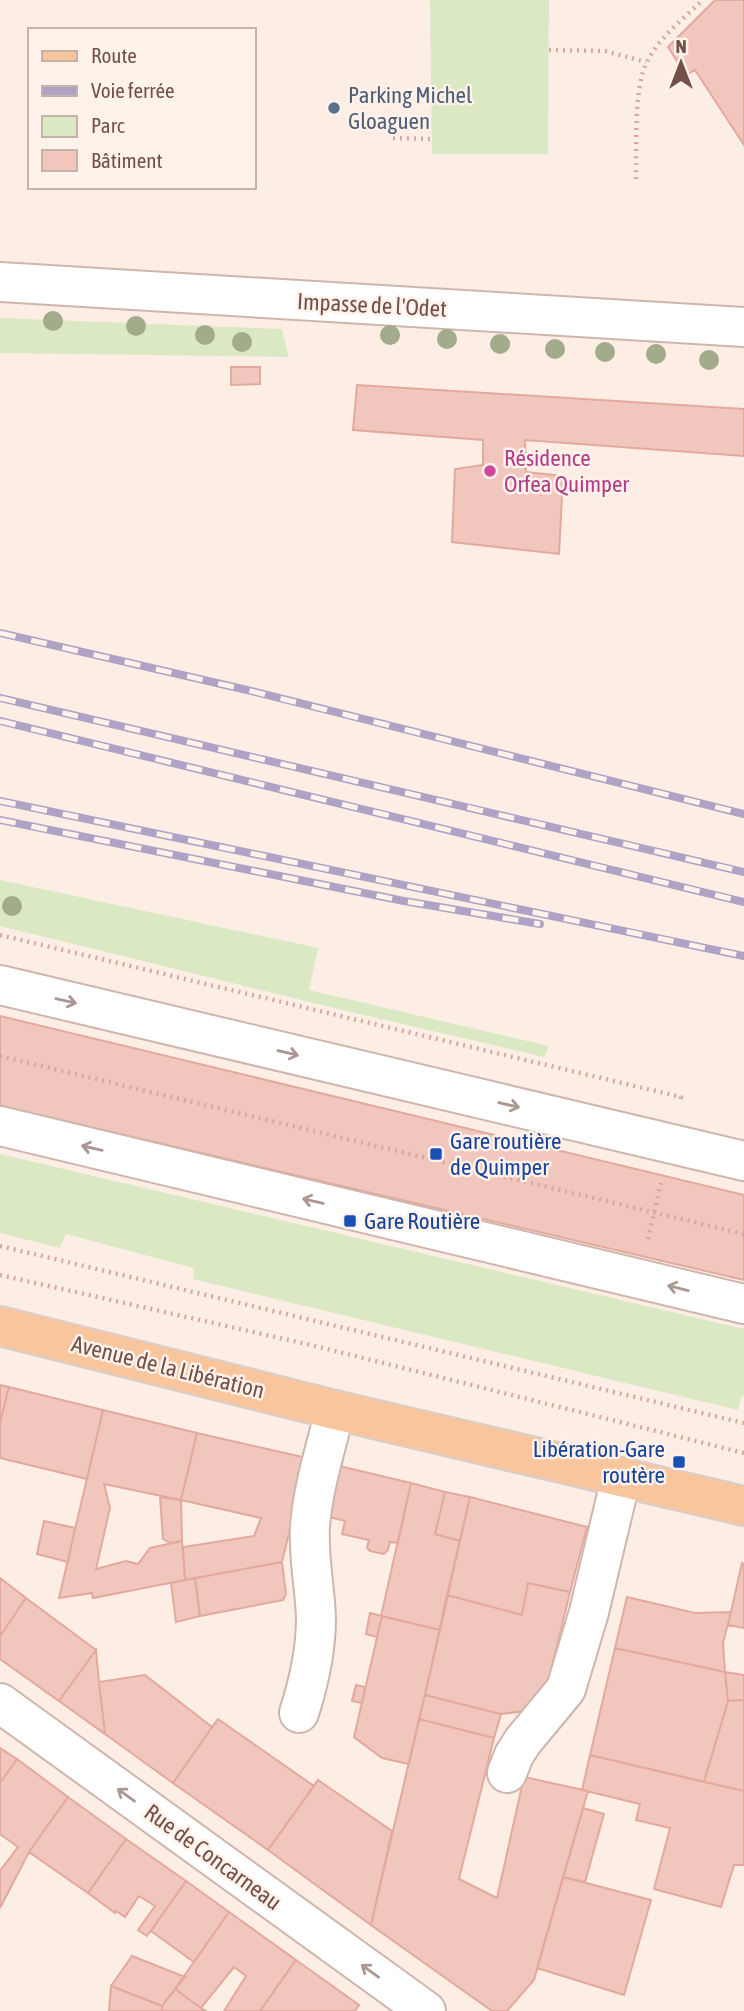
<svg xmlns="http://www.w3.org/2000/svg" width="744" height="2011" font-family="'Asap Condensed',sans-serif">
  <style>
    .green { fill: #dae9c3 }
    .building { fill: #f1c6bc; stroke: #e3a99d; stroke-width: 2 }
    .lines { fill: none; stroke-linecap: round; stroke-linejoin: round }
    .minor-casing { stroke: #cfb6ad; stroke-width: 42 }
    .major-casing { stroke: #d8cecc; stroke-width: 42 }
    .path { stroke: #d5a99f; stroke-width: 4.5; stroke-dasharray: 2 5; stroke-linecap: butt }
    .minor { stroke: #fff; stroke-width: 38 }
    .major { stroke: #f9c59d; stroke-width: 38 }
    .rail-casing { stroke: #aea3c5; stroke-width: 8 }
    .rail { stroke: #fff2ea; stroke-width: 5; stroke-dasharray: 16; stroke-linecap: butt }
    .tree { fill: #a2ab8a }
    .oneway { stroke: #ab9792 }
    .service-dot { fill: #5c6f8a; stroke: #fff2ea; stroke-width: 2.5 }
    .hotel-dot { fill: #d1479c; stroke: #fff2ea; stroke-width: 2.5 }
    .transit-dot { fill: #1a4fb4; stroke: #fff2ea; stroke-width: 2.5 }
    .labels { text-anchor: middle; stroke-width: 5; stroke-linejoin: round; paint-order: stroke }
    .service-label { font-size: 23px; fill: #4e5e75; stroke: #fff2ea; text-anchor: start }
    .street-label { font-size: 23px; fill: #73514a; stroke: #fff2ea }
    .hotel-label { font-size: 23px; fill: #b23c85; stroke: #fff2ea; text-anchor: start }
    .transit-label { font-size: 23px; fill: #164399; stroke: #fff2ea; text-anchor: start }
  </style>
  <rect width="100%" height="100%" fill="#fceee4"/>
  <!-- green -->
  <path class="green" d="M430,0H549L548,154H432Z
    M0,318L282,329L289,357L0,353Z
    M0,880L318,948L309,990L549,1046L544,1057L334,1008L0,926Z
    M0,1154L744,1329V1396H741L738,1410L193,1279L194,1268L66,1234L60,1248L0,1233Z"/>
  <!-- building -->
  <path class="building" d="M715,0H744V145L695,70L686,75L668,47Z
    M231,367H260V384L231,385Z
    M357,385L744,409V456L525,440L526,472L563,476L559,554L452,542L455,469L483,465V440L353,430Z
    M0,1016L744,1195V1280L0,1106Z
    M0,1385L9,1387L0,1423Z
    M9,1387L103,1410L87,1479L0,1458V1423Z
    M103,1410L197,1433L181,1500L104,1484L110,1508L96,1569L126,1561L138,1564L150,1548L182,1541L185,1580L93,1598L92,1593L59,1598Z
    M197,1433L307,1458L282,1562L185,1580L183,1547L254,1536L261,1518L181,1500Z
    M335,1465L411,1483L398,1543L390,1542L388,1550L384,1554L370,1551L367,1548L369,1540L342,1534L345,1521L322,1515Z
    M411,1483L445,1492L435,1534L460,1541L440,1630L381,1616Z
    M445,1492L470,1497L460,1541L435,1534Z
    M160,1497L181,1500L182,1541L170,1543L163,1539Z
    M470,1497L587,1527L570,1592L528,1583L522,1615L447,1595Z
    M44,1521L75,1528L68,1562L37,1554Z
    M282,1562L286,1594L283,1600L200,1616L195,1578Z
    M742,1563L744,1564V1628L728,1625Z
    M0,1578L26,1598L0,1636Z
    M195,1578L200,1616L176,1622L171,1583Z
    M528,1583L570,1592L548,1683L525,1711L501,1714L425,1695L447,1595L522,1615Z
    M627,1597L695,1613L731,1612L723,1643L725,1672L615,1648Z
    M26,1598L96,1650L59,1701L0,1659V1636Z
    M370,1613L382,1616L377,1637L366,1634Z
    M382,1616L440,1630L409,1764L382,1758L354,1737Z
    M615,1648L725,1672L728,1701L704,1782L590,1755Z
    M96,1650L99,1682L105,1734L59,1701Z
    M725,1672L744,1675V1700L728,1701Z
    M145,1675L212,1727L173,1783L105,1734L99,1682Z
    M356,1685L365,1687L362,1703L352,1701Z
    M425,1695L501,1714L494,1738L419,1719Z
    M744,1700V1791L704,1782L728,1701Z
    M218,1719L314,1786L268,1850L173,1783Z
    M419,1719L494,1738L459,1879L497,1898L524,1777L588,1791L534,1980L507,2011H492L371,1925Z
    M0,1748L17,1759L0,1783Z
    M590,1755L744,1791V1865H734L721,1907L654,1889L670,1828L636,1820L640,1804L582,1790Z
    M17,1759L68,1797L29,1852L0,1908V1871L18,1847L0,1834V1783Z
    M318,1780L392,1831L371,1925L268,1850Z
    M68,1797L126,1839L88,1893L29,1852Z
    M583,1808L604,1814L585,1882L563,1877Z
    M126,1839L186,1881L147,1936L138,1930L155,1906L139,1896L125,1917L116,1911L115,1913L88,1893Z
    M563,1877L651,1900L624,1995L537,1968Z
    M186,1881L229,1912L194,1962L151,1931Z
    M229,1912L296,1960L260,2011H224L246,1976L234,1967L201,2008L175,1989Z
    M132,1956L185,1977L162,2006L111,1986Z
    M296,1960L359,2005L355,2011H260Z
    M111,1986L162,2006V2011H109Z
    M175,1989L201,2008L206,2011H162V2006Z"/>
  <g class="lines">
    <!-- minor casing -->
    <g class="minor-casing">
      <path id="minor" d="M0,282L744,327
        M0,985L744,1161
        M0,1126L744,1304
        M0,1703L426,2011
        M299,1713C309,1682 316,1651 316,1618C315,1587 308,1557 310,1526C313,1487 326,1448 335,1410
        M507,1773L514,1755L523,1741L566,1689L589,1612L621,1478"/>
    </g>
    <!-- major casing -->
    <g class="major-casing">
      <path id="major" d="M0,1326L335,1410L744,1506"/>
    </g>
    <!-- path -->
    <path class="path" d="M549,50L605,51L646,62
      M393,138L432,139
      M636,179C637,148 633,86 648,60C661,36 684,18 703,0
      M0,935L681,1097L679,1103
      M0,1056L744,1234
      M648,1239L661,1183
      M0,1246L744,1423
      M0,1275L311,1345L744,1453"/>
    <!-- minor -->
    <use href="#minor" class="minor"/>
    <!-- major -->
    <use href="#major" class="major"/>
    <!-- rail casing -->
    <g class="rail-casing">
      <path id="rail" d="M0,633L247,690L744,814
        M0,698L744,872
        M0,721L744,902
        M0,801L744,956
        M0,820L404,901L540,924"/>
    </g>
    <!-- rail -->
    <use href="#rail" class="rail"/>
  </g>
  <!-- trees -->
  <g class="tree">
    <circle cx="53" cy="321" r="10"/>
    <circle cx="136" cy="326" r="10"/>
    <circle cx="205" cy="335" r="10"/>
    <circle cx="390" cy="335" r="10"/>
    <circle cx="447" cy="339" r="10"/>
    <circle cx="242" cy="342" r="10"/>
    <circle cx="500" cy="344" r="10"/>
    <circle cx="555" cy="349" r="10"/>
    <circle cx="605" cy="352" r="10"/>
    <circle cx="656" cy="354" r="10"/>
    <circle cx="709" cy="360" r="10"/>
    <circle cx="12" cy="906" r="10"/>
  </g>
  <!-- one-way arrows -->
  <defs><path id="oneway-shaft" d="M-6 0H5M1.5-3L5.5 0L1.5 3" fill="none" stroke-width="1.6" stroke-linecap="round" stroke-linejoin="round" transform="scale(1.75)"/></defs>
  <g class="oneway">
    <use href="#oneway-shaft" transform="translate(66 1001) rotate(13)"/>
    <use href="#oneway-shaft" transform="translate(288 1053) rotate(13)"/>
    <use href="#oneway-shaft" transform="translate(509 1105) rotate(13)"/>
    <use href="#oneway-shaft" transform="translate(92 1148) rotate(-167)"/>
    <use href="#oneway-shaft" transform="translate(313 1201) rotate(-167)"/>
    <use href="#oneway-shaft" transform="translate(678 1288) rotate(-166)"/>
    <use href="#oneway-shaft" transform="translate(126 1795) rotate(-144)"/>
    <use href="#oneway-shaft" transform="translate(370 1971) rotate(-144)"/>
  </g>
  <!-- markers -->
  <circle class="service-dot" cx="334" cy="108" r="7"/>
  <circle class="hotel-dot" cx="490" cy="471" r="7"/>
  <g class="transit-dot">
    <rect x="429" y="1147" width="14" height="14" rx="3.5"/>
    <rect x="343" y="1214" width="14" height="14" rx="3.5"/>
    <rect x="672" y="1455" width="14" height="14" rx="3.5"/>
  </g>
  <g class="labels">
    <!-- service labels -->
    <g class="service-label">
      <text x="348" y="103">Parking Michel<tspan x="348" dy="26">Gloaguen</tspan></text>
    </g>
    <!-- street labels -->
    <g class="street-label">
      <text transform="translate(372 305) rotate(3)" y="8">Impasse de l'Odet</text>
      <text transform="translate(168 1367) rotate(14)" y="8">Avenue de la Libération</text>
      <text transform="translate(213 1857) rotate(36)" y="8">Rue de Concarneau</text>
    </g>
    <!-- hotel labels -->
    <g class="hotel-label">
      <text x="504" y="466">Résidence<tspan x="504" dy="26">Orfea Quimper</tspan></text>
    </g>
    <!-- transit labels -->
    <g class="transit-label">
      <text x="450" y="1149">Gare routière<tspan x="450" dy="26">de Quimper</tspan></text>
      <text x="364" y="1229">Gare Routière</text>
      <text x="665" y="1457" text-anchor="end">Libération-Gare<tspan x="665" dy="26">routère</tspan></text>
    </g>
  </g>
  <!-- legend -->
  <rect x="28" y="28" width="228" height="161" fill="#fff2ea" stroke="#c7b2aa" stroke-width="2"/>
  <rect x="42" y="51" width="35" height="10" fill="#f9c59d" stroke="#c7b2aa" stroke-width="2"/>
  <text x="91" y="63" font-size="21" fill="#73514a">Route</text>
  <rect x="42" y="86" width="35" height="10" fill="#aea3c5" stroke="#c7b2aa" stroke-width="2"/>
  <text x="91" y="98" font-size="21" fill="#73514a">Voie ferrée</text>
  <rect x="42" y="116" width="35" height="21" fill="#dae9c3" stroke="#c7b2aa" stroke-width="2"/>
  <text x="91" y="133" font-size="21" fill="#73514a">Parc</text>
  <rect x="42" y="150" width="35" height="21" fill="#f1c6bc" stroke="#c7b2aa" stroke-width="2"/>
  <text x="91" y="168" font-size="21" fill="#73514a">Bâtiment</text>
  <!-- north arrow -->
  <g transform="translate(681 63)" stroke="#fff2ea" stroke-width="5" paint-order="stroke">
  <path d="M0-5L12 26L0 18L-12 26Z" fill="#73514a"/>
  <text y="-10" font-size="19" font-weight="bold" text-anchor="middle" fill="#73514a">N</text>
  </g>
</svg>
